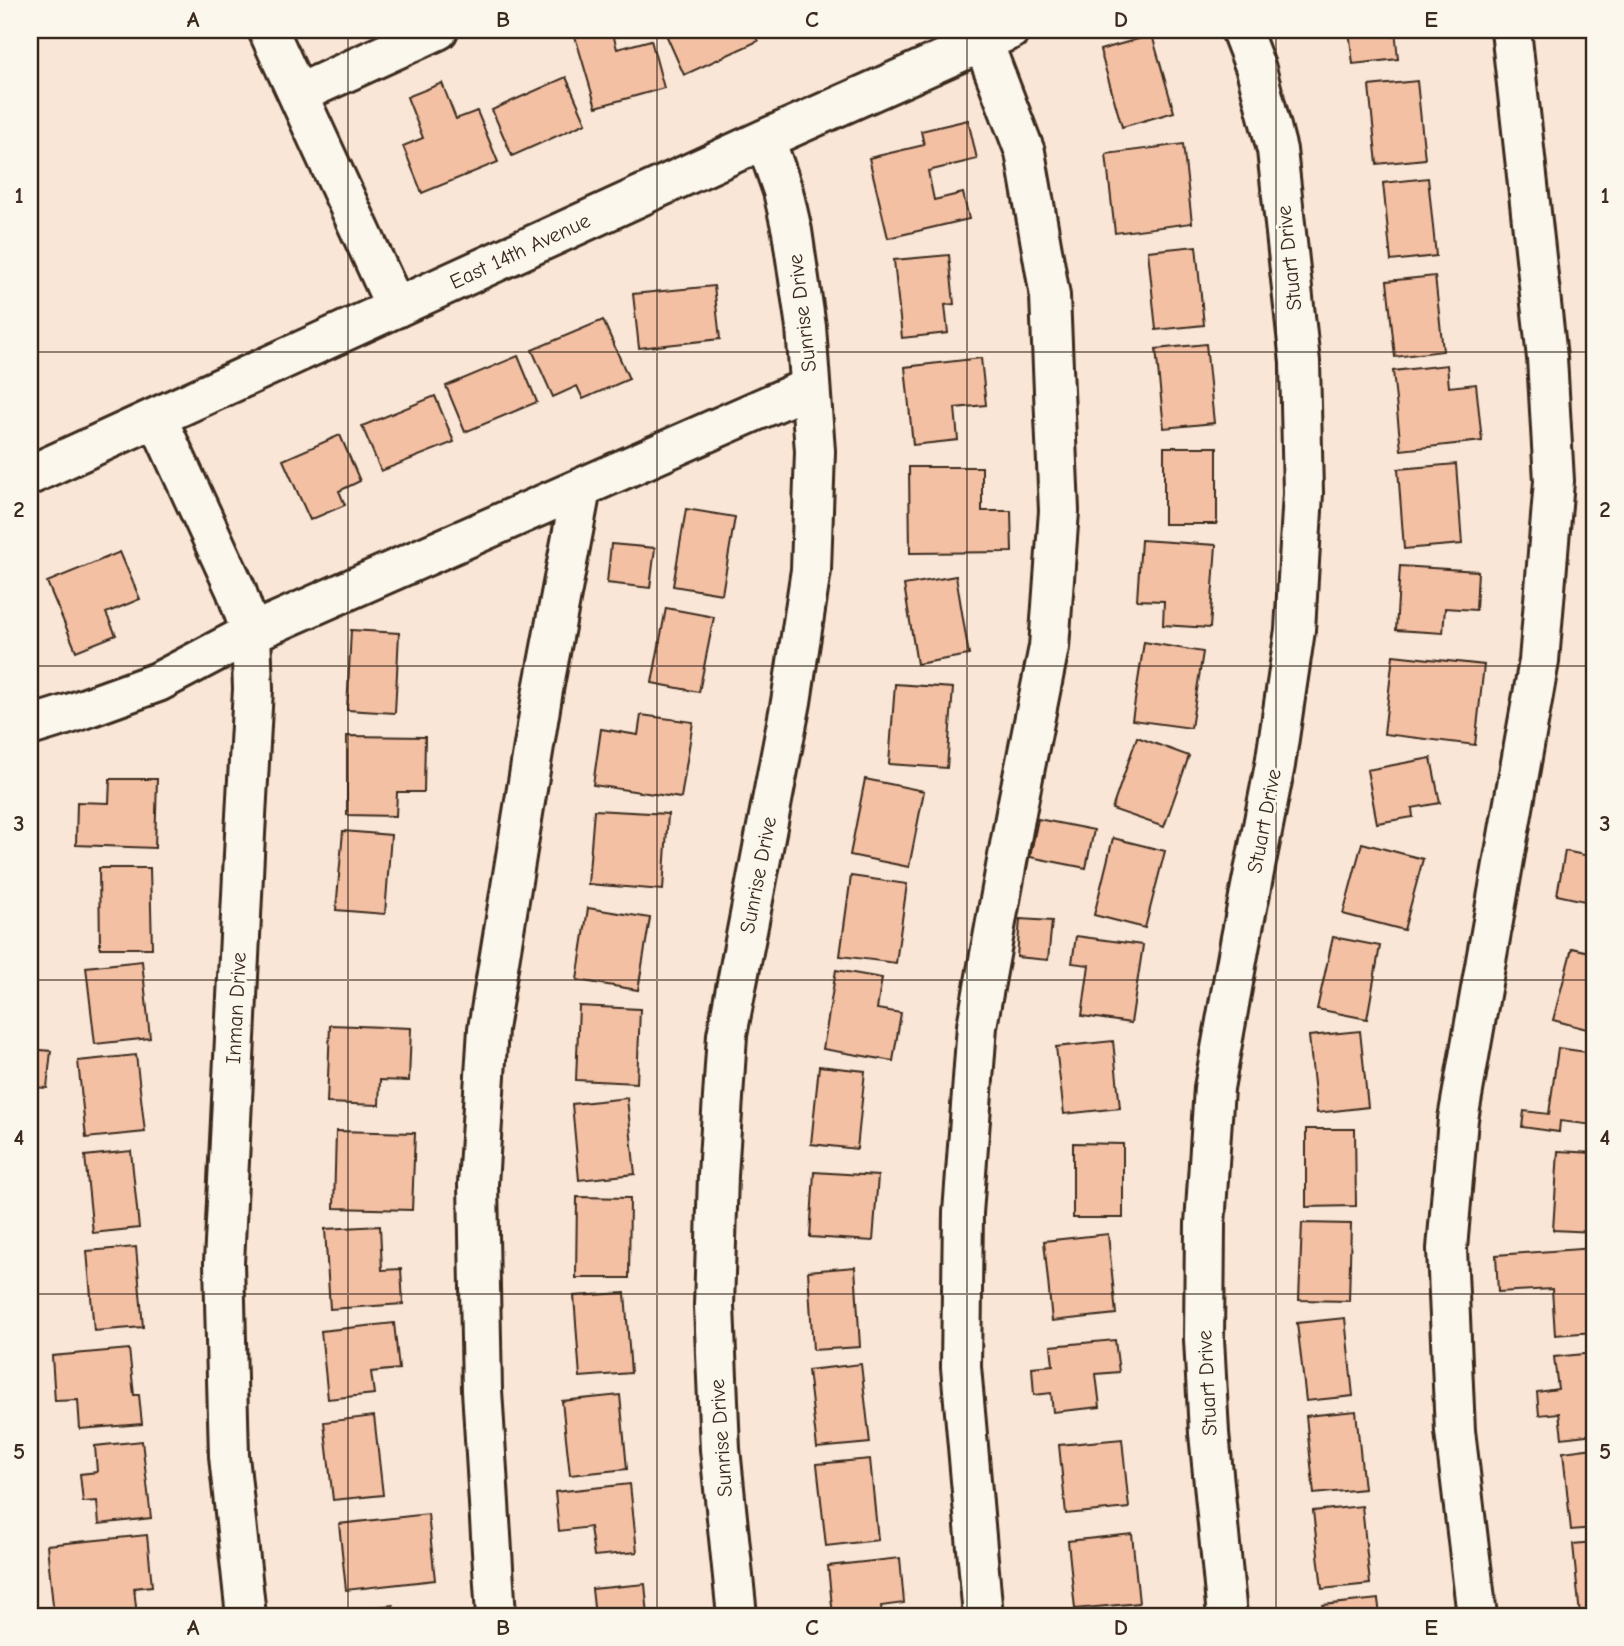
<svg xmlns="http://www.w3.org/2000/svg" width="1624" height="1646" font-family="'Comic Neue',sans-serif">
  <style>
    .building { fill: #f3c0a4; stroke: #3b2a1e; stroke-width: 2 }
    .lines { fill: none; stroke-linecap: round; stroke-linejoin: round }
    .minor-casing { stroke: #3b2a1e; stroke-width: 44 }
    .minor { stroke: #fbf7ec; stroke-width: 38 }
    .grid { fill: none; stroke: #3b2a1e; stroke-width: 2; stroke-opacity: 0.55 }
    .labels { text-anchor: middle; stroke-width: 6; stroke-linejoin: round; paint-order: stroke }
    .street-label { font-size: 21px; fill: #3b2a1e; stroke: #fbf7ec }
    .neatline { fill: none; stroke: #3b2a1e; stroke-width: 2.5 }
    .grid-label { font-size: 23px; text-anchor: middle; font-weight: bold; fill: #3b2a1e }
  </style>
  <rect width="100%" height="100%" fill="#f9e6d6"/>
  <filter id="ink" filterUnits="userSpaceOnUse"><feTurbulence type="fractalNoise" baseFrequency=".0143" numOctaves="2"/><feDisplacementMap in="SourceGraphic" scale="14" xChannelSelector="R" yChannelSelector="G"/><feConvolveMatrix kernelMatrix="1 2 1 2 8 2 1 2 1" color-interpolation-filters="sRGB"/></filter>
  <g filter="url(#ink)">
    <!-- building -->
    <path class="building" d="M597,30H612L617,49L651,40L664,88L596,107L575,36Z
      M664,30H753L758,41L684,75Z
      M1349,30H1395L1398,59L1353,64Z
      M1152,35L1174,112L1122,127L1100,50Z
      M566,77L586,123L512,156L492,110Z
      M1417,81L1425,159L1377,164L1369,86Z
      M442,83L456,119L477,111L498,162L422,193L403,146L423,138L407,97Z
      M968,120L977,159L928,171L934,200L963,193L969,219L888,238L869,158L924,145L921,131Z
      M1183,144L1192,223L1115,233L1106,154Z
      M1428,178L1436,256L1391,261L1383,183Z
      M1196,246L1204,325L1156,330L1148,251Z
      M949,255L954,304L945,305L948,333L902,338L894,260Z
      M1435,276L1443,351L1395,357L1387,281Z
      M714,286L720,339L639,348L633,294Z
      M603,320L629,379L583,399L577,386L553,397L532,350Z
      M1206,344L1214,423L1164,428L1156,349Z
      M518,356L537,402L465,432L446,386Z
      M981,358L986,405L955,408L958,440L913,445L905,367Z
      M1447,365L1449,387L1476,384L1482,441L1401,450L1393,371Z
      M435,396L454,442L381,471L362,426Z
      M340,435L360,481L339,491L345,505L310,520L283,460Z
      M1164,447H1217V524H1164Z
      M1456,464L1462,544L1404,549L1398,469Z
      M909,467H982V511H1011L1012,552L910,553Z
      M686,509L735,517L722,594L673,586Z
      M1141,540L1216,545L1210,628L1163,625L1164,601L1137,600Z
      M611,544L655,548L650,588L607,583Z
      M120,552L140,599L106,613L116,635L76,651L47,582Z
      M1400,566L1478,571L1476,610L1445,608L1443,633L1396,630Z
      M956,576L969,655L917,664L904,585Z
      M666,608L714,617L699,692L652,683Z
      M351,630L399,633L395,713L347,710Z
      M1144,642L1203,652L1191,728L1132,720Z
      M1393,655L1484,665L1475,745L1384,734Z
      M895,684L953,688L947,768L889,764Z
      M641,715L693,722L681,798L593,785L601,729L638,735Z
      M347,736L425,737L424,792H397L396,816L347,815Z
      M1137,737L1189,756L1164,827L1112,809Z
      M1431,758L1440,803L1412,808L1413,817L1377,823L1367,770Z
      M1593,771H1594V814L1585,812Z
      M110,779H157L155,848L76,845L77,802L109,803Z
      M865,779L924,791L909,867L850,855Z
      M594,810L668,814L663,890L588,884Z
      M1038,819L1094,830L1086,868L1030,857Z
      M343,831L391,835L385,914L336,910Z
      M1113,838L1165,851L1145,928L1094,915Z
      M1362,843L1423,859L1404,930L1343,914Z
      M1565,851L1594,857V903L1557,895Z
      M99,868H150L152,948H100Z
      M851,876L907,884L896,963L840,956Z
      M588,908L650,918L638,990L577,980Z
      M1020,919L1052,921L1048,960L1017,957Z
      M1076,936L1143,945L1131,1023L1082,1016L1089,965L1072,963Z
      M1333,937L1380,946L1367,1019L1317,1009Z
      M1572,948L1594,953V1031L1553,1020Z
      M142,961L150,1038L95,1044L86,967Z
      M836,970L882,978L877,1009L901,1013L893,1061L823,1049Z
      M579,1006L640,1009L637,1083L576,1080Z
      M330,1025L411,1028L409,1081L380,1080L379,1105L327,1103Z
      M1360,1031L1368,1107L1317,1113L1309,1036Z
      M1113,1041L1120,1108L1064,1114L1056,1047Z
      M1558,1048L1594,1053V1125L1560,1121L1559,1132L1522,1127L1524,1111L1549,1114Z
      M30,1049L51,1051L47,1088L30,1087Z
      M136,1055L145,1132L86,1138L78,1061Z
      M819,1066L865,1071L857,1149L811,1144Z
      M627,1098L635,1174L579,1180L572,1104Z
      M1306,1129H1355L1356,1206L1306,1207Z
      M336,1131L415,1133L412,1210L334,1208Z
      M1073,1143L1123,1144V1218H1073Z
      M131,1151L139,1228L93,1233L85,1156Z
      M1558,1151L1594,1153V1232L1553,1230Z
      M814,1172L878,1176L873,1241L810,1237Z
      M577,1197L630,1198L629,1278H576Z
      M1302,1223L1351,1224L1349,1301L1299,1300Z
      M380,1226L382,1270L401,1269L403,1304L330,1309L325,1229Z
      M1108,1234L1116,1314L1052,1321L1044,1241Z
      M136,1247L143,1327L94,1331L87,1251Z
      M1594,1248V1332L1555,1335L1552,1289L1498,1292L1496,1255Z
      M855,1267L860,1347L813,1350L808,1271Z
      M625,1293L631,1373L580,1377L574,1296Z
      M1345,1318L1353,1396L1306,1401L1297,1323Z
      M394,1323L399,1369L371,1372L374,1394L328,1399L321,1331Z
      M1115,1340L1119,1372L1096,1374L1100,1407L1053,1412L1051,1393L1034,1395L1032,1367L1053,1365L1051,1346Z
      M129,1349L134,1395H139L142,1424L80,1429L78,1400L55,1401L52,1356Z
      M1594,1353V1434L1562,1438L1559,1413L1539,1415L1537,1392L1558,1389L1554,1357Z
      M861,1364L870,1443L817,1448L808,1370Z
      M620,1395L627,1469L570,1475L562,1401Z
      M1356,1411L1364,1489L1314,1494L1306,1416Z
      M374,1416L383,1495L333,1500L324,1422Z
      M1122,1439L1129,1508L1066,1514L1059,1445Z
      M142,1441L151,1518L99,1524L97,1501L83,1502L80,1474L97,1472L95,1446Z
      M1594,1448V1528L1571,1530L1563,1452Z
      M870,1459L878,1540L826,1546L817,1464Z
      M630,1484L637,1552L594,1556L590,1527L559,1531L555,1492Z
      M1362,1506L1370,1584L1322,1589L1313,1511Z
      M428,1514L435,1580L346,1590L339,1524Z
      M1132,1534L1139,1603L1075,1609L1068,1541Z
      M147,1535L152,1586L134,1588L137,1616H54L47,1545Z
      M1594,1542V1616H1580L1573,1544Z
      M900,1558L904,1603L881,1606L882,1616H833L828,1566Z
      M645,1584L648,1616H595L592,1589Z
      M1378,1599L1380,1616H1324L1323,1605Z
      M393,1605L395,1616H341L340,1611Z"/>
    <g class="lines">
      <!-- minor casing -->
      <g class="minor-casing">
        <path id="minor" d="M268,30L396,308
          M298,94L438,30
          M157,418L236,590L251,633L253,689L245,834L224,1263L229,1456L246,1616
          M30,475L765,139L1010,30
          M30,726L72,713L158,682L251,633L810,387
          M496,1616L482,1390L478,1184L488,1029L543,690L581,489
          M737,1616L720,1449L714,1306L718,1175L727,1035L791,702L811,570L815,451L806,327L792,231L783,191L765,139
          M983,1616L961,1367L963,1213L977,1026L1017,807L1049,647L1059,511L1050,296L1025,152L983,42
          M1227,1616L1209,1433L1204,1339L1205,1224L1214,1088L1241,938L1275,765L1295,630L1303,493L1300,362L1277,150L1256,69L1241,30
          M1477,1616L1455,1431L1447,1249L1458,1119L1539,661L1554,481L1547,358L1511,30"/>
      </g>
      <!-- minor -->
      <use href="#minor" class="minor"/>
    </g>
  </g>
  <!-- grid -->
  <path class="grid" d="M348,30V1616M657,30V1616M967,30V1616M1276,30V1616M30,352H1594M30,666H1594M30,980H1594M30,1294H1594"/>
  <g class="labels">
    <!-- street labels -->
    <g class="street-label">
      <text transform="translate(520 251) rotate(-25)" y="7">East 14th Avenue</text>
      <text transform="translate(1289 258) rotate(-96)" y="7">Stuart Drive</text>
      <text transform="translate(802 313) rotate(-97)" y="7">Sunrise Drive</text>
      <text transform="translate(1264 821) rotate(-79)" y="7">Stuart Drive</text>
      <text transform="translate(758 875) rotate(-79)" y="7">Sunrise Drive</text>
      <text transform="translate(236 1008) rotate(-87)" y="7">Inman Drive</text>
      <text transform="translate(1207 1383) rotate(-93)" y="7">Stuart Drive</text>
      <text transform="translate(721 1438) rotate(-94)" y="7">Sunrise Drive</text>
    </g>
  </g>
  <!-- margin -->
  <rect width="1624" height="1646" fill="none" stroke="#fbf7ec" stroke-width="77"/>
  <rect x="38" y="38" width="1548" height="1570" class="neatline"/>
  <g class="grid-label">
    <text x="193" y="27">A</text>
    <text x="503" y="27">B</text>
    <text x="812" y="27">C</text>
    <text x="1121" y="27">D</text>
    <text x="1431" y="27">E</text>
    <text x="19" y="203">1</text>
    <text x="1605" y="203">1</text>
    <text x="19" y="517">2</text>
    <text x="1605" y="517">2</text>
    <text x="19" y="831">3</text>
    <text x="1605" y="831">3</text>
    <text x="19" y="1145">4</text>
    <text x="1605" y="1145">4</text>
    <text x="19" y="1459">5</text>
    <text x="1605" y="1459">5</text>
    <text x="193" y="1635">A</text>
    <text x="503" y="1635">B</text>
    <text x="812" y="1635">C</text>
    <text x="1121" y="1635">D</text>
    <text x="1431" y="1635">E</text>
  </g>
</svg>
